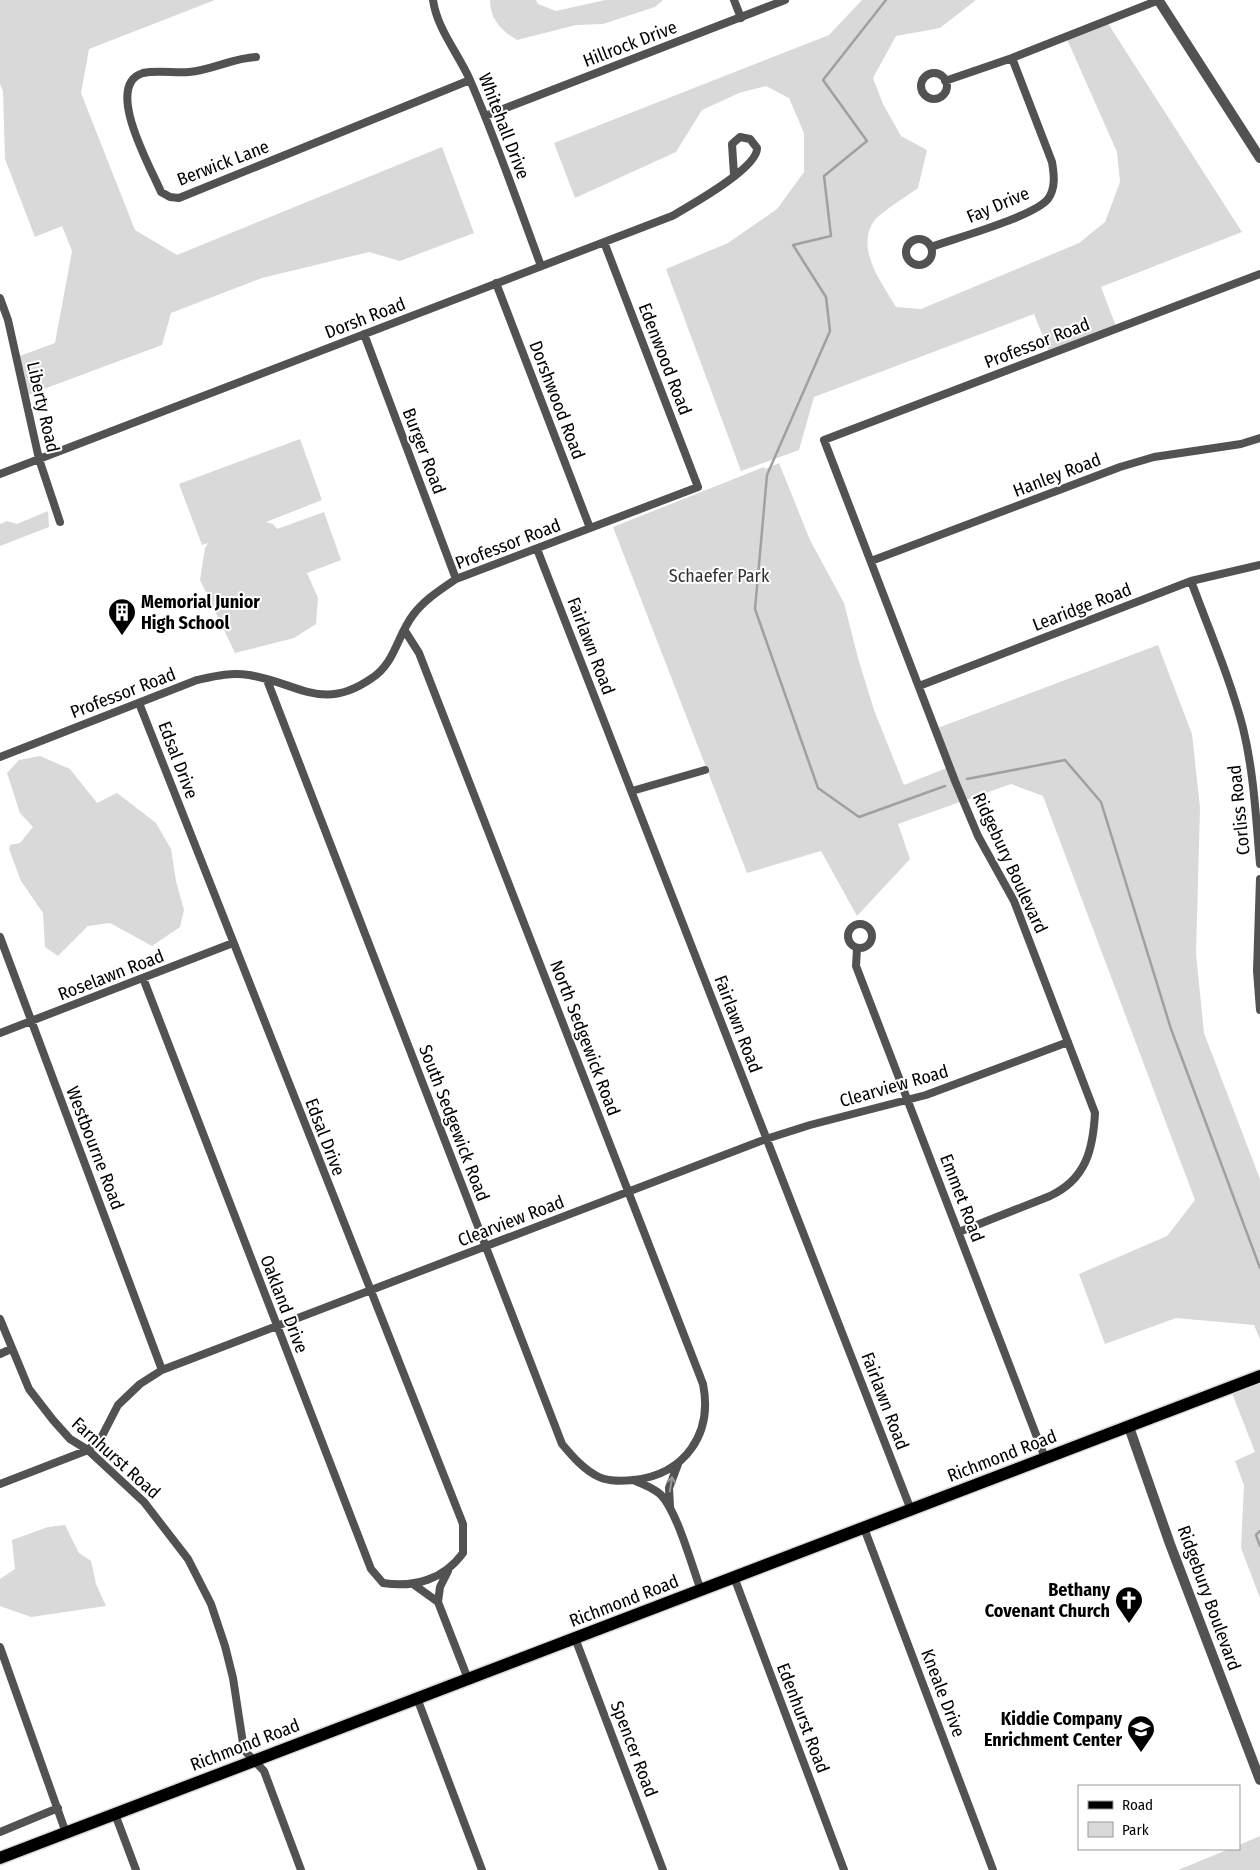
<svg xmlns="http://www.w3.org/2000/svg" width="1260" height="1870" font-family="'Fira Sans Condensed',sans-serif">
  <style>
    .green { fill: #d9d9d9 }
    .lines { fill: none; stroke-linecap: round; stroke-linejoin: round }
    .stream { stroke: #a0a0a0; stroke-width: 2.5 }
    .primary-casing { stroke: #dbdbdb; stroke-width: 15 }
    .minor { stroke: #525252; stroke-width: 8 }
    .tertiary { stroke: #525252; stroke-width: 10 }
    .primary { stroke: #000; stroke-width: 12 }
    .oneway { stroke: #979797 }
    .labels { text-anchor: middle; stroke-width: 4; stroke-linejoin: round; paint-order: stroke }
    .street-label { font-size: 18px; fill: #000; stroke: #fff }
    .park-label { font-size: 18px; fill: #303030; stroke: #fff }
    .poi-label { font-size: 18px; font-weight: bold; fill: #000; stroke: #fff; text-anchor: end }
  </style>
  <rect width="100%" height="100%" fill="#fff"/>
  <!-- green -->
  <path class="green" d="M0,0H215L89,49L81,93L135,230L177,255L442,147L474,233L400,261L369,252L262,278L171,313L162,345L25,396L17,357L55,343L72,251L62,226L35,237L5,159L3,91L0,84Z
    M490,0H536L538,4L556,11L605,0H663L655,7L603,24L576,25L517,40C502,31 490,20 490,0Z
    M862,0H976L940,28L896,36L873,78L883,104L901,136L927,150L918,188C908,195 880,213 874,221C855,249 882,283 896,307L921,309L1079,243L1105,222L1120,182L1117,152L1066,37L1107,22L1242,232L1101,287L1117,329L1050,354L1034,314L814,397L799,450L741,471L666,269L728,243L777,209L804,172V133L789,98L766,86L739,93L702,110L676,152L575,198L554,143L829,35Z
    M300,439L322,500L266,522L273,524L277,529L324,512L341,560L307,573L318,598L316,624L294,638L235,653L200,580L205,548L208,543L202,545L179,484Z
    M779,463L810,540L844,603L858,658L874,710L904,785L949,767L935,729L1158,645L1192,734L1200,808L1196,954L1204,1033L1260,1179V1339L1254,1325L1176,1318L1105,1344L1079,1274L1167,1236L1195,1200L1043,796L1011,784L898,824L910,859L857,916L821,851L747,873L613,527L764,467L765,469Z
    M48,511L49,527L0,546V524L7,521L17,524Z
    M40,756L70,769L97,803L117,793L156,823L171,849L176,881L184,910L180,927L152,946L110,923L88,926L58,956L45,947L43,913L21,881L9,849L10,845L20,843L33,827L20,813L7,773L19,760Z
    M1260,1376V1598L1241,1548L1244,1485L1235,1461L1255,1452L1230,1388Z
    M65,1525L79,1553L91,1561L96,1584L106,1606L31,1617L0,1606V1579L15,1569L12,1540L48,1527Z
    M1260,1836V1870H1178L1229,1849H1239V1845Z"/>
  <g class="lines">
    <!-- stream -->
    <path class="stream" d="M886,0L823,80L867,141L824,176L831,236L793,245L826,297L830,331L767,475L755,609L818,788L859,817L945,786
      M967,779L1065,760L1101,802L1171,1029L1260,1268
      M1260,1531L1256,1535L1260,1546"/>
    <!-- primary casing -->
    <g class="primary-casing">
      <path id="primary" d="M0,1858L1260,1376"/>
    </g>
    <!-- minor -->
    <path class="minor" d="M433,0C437,29 458,53 470,80C496,140 518,204 541,266
      M734,0L741,18
      M256,57C233,58 212,70 189,72C176,73 155,70 143,73C103,85 151,168 161,192L170,197L179,198L470,80
      M921 86a13 13 0 1 1 26 0a13 13 0 1 1-26 0Z
      M945,81L1012,58L1159,0
      M485,116L785,0
      M906 252a13 13 0 1 1 26 0a13 13 0 1 1-26 0Z
      M931,247C956,238 1033,217 1048,199C1056,188 1054,174 1052,162L1012,58
      M496,283L590,528
      M0,298L8,320L39,459L60,522
      M364,334L456,579
      M0,474L672,216C689,206 758,168 757,148L750,139L740,137L732,144L734,175
      M537,549L911,1510
      M871,561L1120,467L1154,457L1241,444L1260,438
      M1191,581C1209,630 1230,678 1243,728C1254,773 1256,819 1260,864
      M267,680L562,1444C572,1456 584,1470 599,1477C610,1482 623,1481 634,1480C685,1474 713,1434 703,1384L419,653L405,631
      M919,686L1191,581L1260,565
      M139,703L463,1524V1553C444,1579 415,1588 383,1583L371,1569L143,978
      M0,757L197,680C215,676 231,672 249,675C299,683 322,713 372,678C395,663 397,636 413,615C424,600 440,590 456,579L698,487L604,242
      M632,791L705,770
      M1260,879L1257,971L1260,1010
      M848 936a12 12 0 1 1 24 0a12 12 0 1 1-24 0Z
      M0,937L162,1370
      M857,948L856,966L1045,1458
      M0,1033L233,943
      M959,1232L1050,1196C1086,1179 1093,1150 1095,1113L1014,901L978,836L955,781L824,440L1260,274
      M0,1319L29,1389L53,1420L70,1439L88,1450L144,1502L188,1559L211,1604L225,1646L233,1678L244,1750L264,1771L301,1870
      M0,1354L11,1349
      M633,1480C643,1484 652,1487 660,1494C677,1510 692,1567 701,1590
      M0,1484L88,1450L102,1436L118,1405L140,1384L162,1370L766,1139L810,1125L926,1095L1068,1042
      M670,1506L669,1488L678,1464
      M864,1528L993,1870
      M734,1577L844,1870
      M413,1584L438,1602L468,1679
      M438,1602L440,1587L448,1571
      M575,1638L663,1870
      M0,1647L66,1833
      M417,1698L482,1870
      M115,1814L136,1870
      M0,1832L58,1808"/>
    <!-- tertiary -->
    <path class="tertiary" d="M1159,1L1260,158
      M1129,1427L1170,1544L1260,1780"/>
    <!-- primary -->
    <use href="#primary" class="primary"/>
  </g>
  <!-- one-way arrows -->
  <defs><path id="oneway-shaft" d="M-6 0H5M1.5-3L5.5 0L1.5 3" fill="none" stroke-width="1.6" stroke-linecap="round" stroke-linejoin="round" transform="scale(1.25)"/></defs>
  <use class="oneway" href="#oneway-shaft" transform="translate(671 1484) rotate(-81)"/>
  <!-- icons -->
  <defs>
    <g id="building-pin" transform="scale(1.4375)"><path d="M0 17L-7.5 6A9.5 9.5 0 1 1 7.5 6Z" fill="#000" stroke="#fff"/><path d="M-4-6H4V6H1V3H-1V6H-4ZM-2.5-4.3h1.7v1.8h-1.7ZM.8-4.3h1.7v1.8H.8ZM-2.5-1h1.7V.8h-1.7ZM.8-1h1.7V.8H.8Z" fill="#fff"/></g>
    <g id="church-pin" transform="scale(1.4375)"><path d="M0 17L-7.5 6A9.5 9.5 0 1 1 7.5 6Z" fill="#000" stroke="#fff"/><path d="M-1.2-6h2.4v3.5h3.3v2.4h-3.3V6h-2.4V-.1h-3.3v-2.4h3.3Z" fill="#fff"/></g>
    <g id="school-pin" transform="scale(1.4375)"><path d="M0 17L-7.5 6A9.5 9.5 0 1 1 7.5 6Z" fill="#000" stroke="#fff"/><path d="M0-5L7-2L0 1L-7-2ZM-4 1L0 2.5L4 1V4Q0 6-4 4Z" fill="#fff"/></g>
  </defs>
  <g fill-rule="evenodd">
    <use href="#building-pin" x="122" y="612"/>
    <use href="#church-pin" x="1129" y="1600"/>
    <use href="#school-pin" x="1141" y="1729"/>
  </g>
  <g class="labels">
    <!-- street labels -->
    <g class="street-label">
      <text transform="translate(630 44) rotate(-21)" y="6">Hillrock Drive</text>
      <text transform="translate(504 126) rotate(69)" y="6">Whitehall Drive</text>
      <text transform="translate(223 163) rotate(-21)" y="6">Berwick Lane</text>
      <text transform="translate(998 205) rotate(-23)" y="6">Fay Drive</text>
      <text transform="translate(365 318) rotate(-21)" y="6">Dorsh Road</text>
      <text transform="translate(1037 343) rotate(-21)" y="6">Professor Road</text>
      <text transform="translate(665 359) rotate(69)" y="6">Edenwood Road</text>
      <text transform="translate(557 400) rotate(69)" y="6">Dorshwood Road</text>
      <text transform="translate(43 407) rotate(77)" y="6">Liberty Road</text>
      <text transform="translate(424 451) rotate(69)" y="6">Burger Road</text>
      <text transform="translate(1057 475) rotate(-21)" y="6">Hanley Road</text>
      <text transform="translate(508 544) rotate(-21)" y="6">Professor Road</text>
      <text transform="translate(1082 607) rotate(-21)" y="6">Learidge Road</text>
      <text transform="translate(591 646) rotate(69)" y="6">Fairlawn Road</text>
      <text transform="translate(123 693) rotate(-21)" y="6">Professor Road</text>
      <text transform="translate(178 760) rotate(69)" y="6">Edsal Drive</text>
      <text transform="translate(1239 810) rotate(-96)" y="6">Corliss Road</text>
      <text transform="translate(1010 863) rotate(65)" y="6">Ridgebury Boulevard</text>
      <text transform="translate(111 975) rotate(-21)" y="6">Roselawn Road</text>
      <text transform="translate(738 1024) rotate(69)" y="6">Fairlawn Road</text>
      <text transform="translate(585 1038) rotate(69)" y="6">North Sedgewick Road</text>
      <text transform="translate(894 1086) rotate(-16)" y="6">Clearview Road</text>
      <text transform="translate(454 1123) rotate(69)" y="6">South Sedgewick Road</text>
      <text transform="translate(325 1137) rotate(69)" y="6">Edsal Drive</text>
      <text transform="translate(95 1148) rotate(69)" y="6">Westbourne Road</text>
      <text transform="translate(962 1198) rotate(69)" y="6">Emmet Road</text>
      <text transform="translate(511 1221) rotate(-21)" y="6">Clearview Road</text>
      <text transform="translate(284 1304) rotate(69)" y="6">Oakland Drive</text>
      <text transform="translate(885 1401) rotate(69)" y="6">Fairlawn Road</text>
      <text transform="translate(1002 1456) rotate(-21)" y="6">Richmond Road</text>
      <text transform="translate(116 1458) rotate(42)" y="6">Farnhurst Road</text>
      <text transform="translate(1209 1598) rotate(70)" y="6">Ridgebury Boulevard</text>
      <text transform="translate(624 1601) rotate(-21)" y="6">Richmond Road</text>
      <text transform="translate(943 1693) rotate(69)" y="6">Kneale Drive</text>
      <text transform="translate(803 1718) rotate(69)" y="6">Edenhurst Road</text>
      <text transform="translate(245 1745) rotate(-21)" y="6">Richmond Road</text>
      <text transform="translate(634 1749) rotate(69)" y="6">Spencer Road</text>
    </g>
    <!-- park labels -->
    <g class="park-label">
      <text x="719" y="582">Schaefer Park</text>
    </g>
    <!-- poi labels -->
    <g class="poi-label">
      <text x="141" y="608" text-anchor="start">Memorial Junior<tspan x="141" dy="21">High School</tspan></text>
      <text x="1110" y="1596">Bethany<tspan x="1110" dy="21">Covenant Church</tspan></text>
      <text x="1122" y="1725">Kiddie Company<tspan x="1122" dy="21">Enrichment Center</tspan></text>
    </g>
  </g>
  <!-- legend -->
  <rect x="1078" y="1785" width="162" height="65" fill="#ffffff" stroke="#999999"/>
  <rect x="1088" y="1801" width="25" height="8" fill="#000000" stroke="#999999"/>
  <text x="1122" y="1810" font-size="15" fill="#000000">Road</text>
  <rect x="1088" y="1822" width="25" height="15" fill="#d9d9d9" stroke="#999999"/>
  <text x="1122" y="1835" font-size="15" fill="#000000">Park</text>
</svg>
